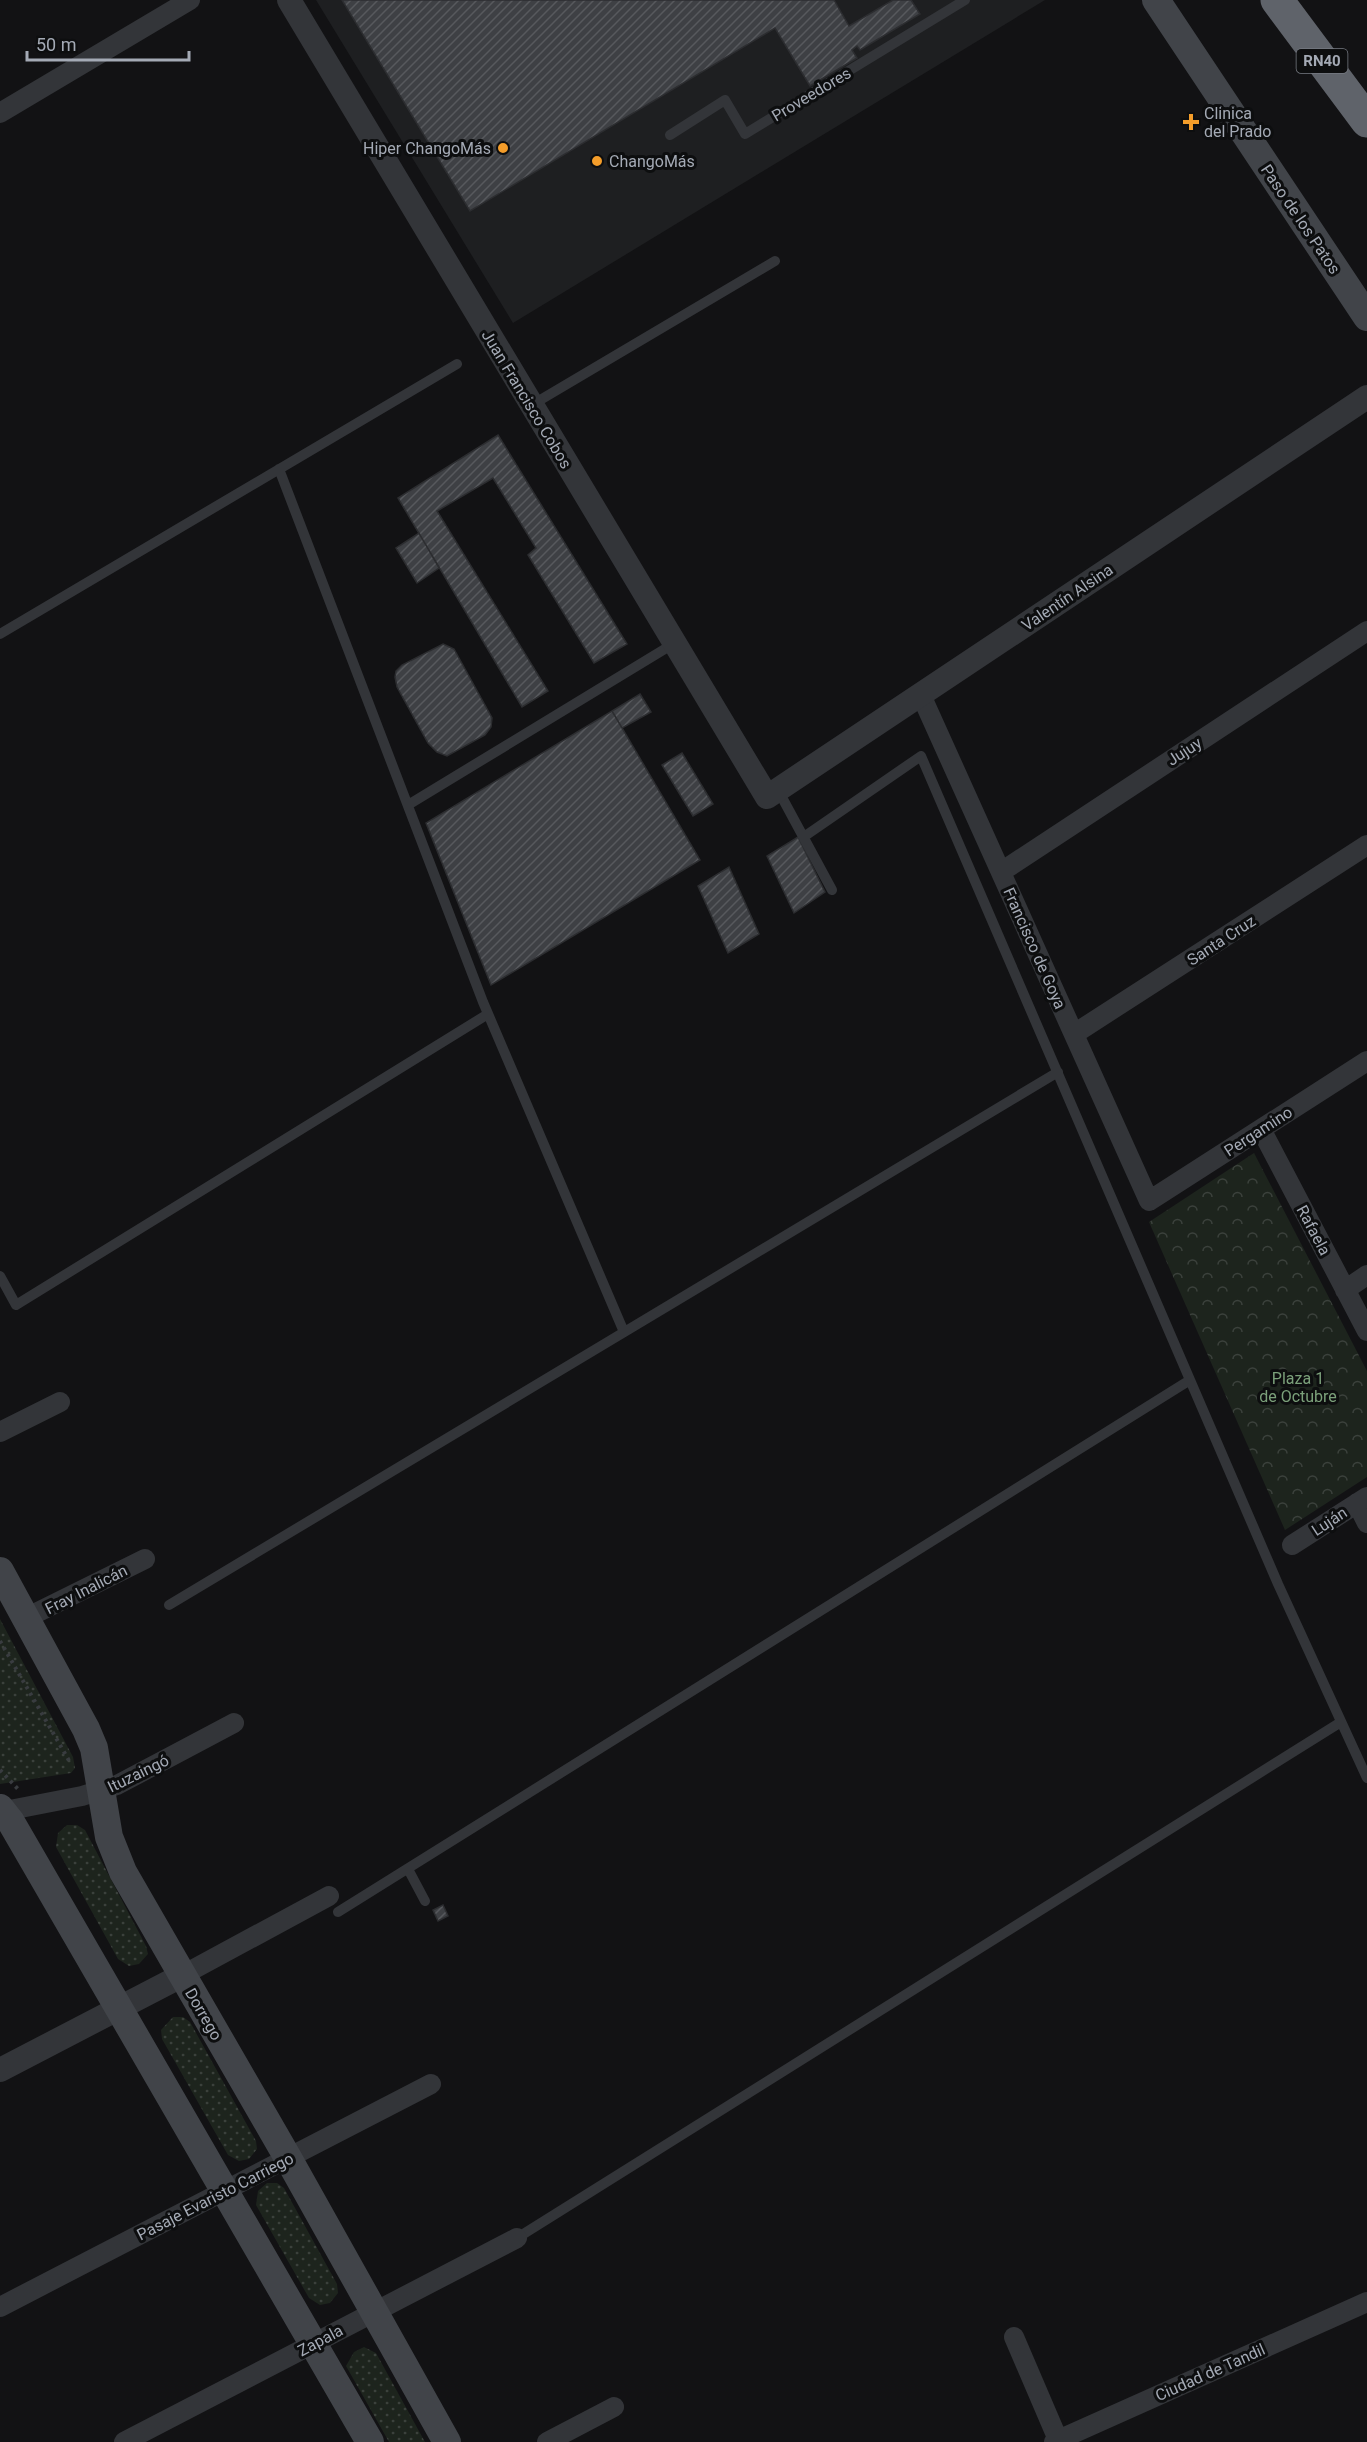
<svg xmlns="http://www.w3.org/2000/svg" width="1367" height="2442" font-family="Roboto,sans-serif">
  <style>
    .built { fill: #1e1f21 }
    .grass { fill: url(#grass-dots) }
    .park { fill: url(#park-crowns) }
    .building { fill: url(#building-hatch); stroke: #2c2d30; stroke-width: 1.5 }
    .lines { fill: none; stroke-linecap: round; stroke-linejoin: round }
    .path { stroke: #393c40; stroke-width: 4; stroke-dasharray: 3 4.5; stroke-linecap: butt }
    .service { stroke: #333539; stroke-width: 10 }
    .minor { stroke: #333539; stroke-width: 20 }
    .tertiary { stroke: #333539; stroke-width: 24 }
    .secondary { stroke: #414449; stroke-width: 28 }
    .motorway { stroke: #5f636a; stroke-width: 33 }
    .poi-dot { fill: #f49d2a; stroke: #0d0e0f; stroke-width: 2 }
    .labels { text-anchor: middle; stroke-width: 6; stroke-linejoin: round; paint-order: stroke }
    .shield { fill: #0d0e0f; stroke: #777b83; stroke-width: 1.5 }
    .shield-label { font-size: 15px; font-weight: bold; fill: #a4aab5 }
    .street-label { font-size: 16px; fill: #a4aab5; stroke: #0d0e0f }
    .poi-label { font-size: 16px; fill: #a4aab5; stroke: #0d0e0f; text-anchor: start }
    .park-label { font-size: 16px; fill: #7ba07a; stroke: #0d0e0f }
  </style>
  <defs>
    <pattern id="grass-dots" width="8" height="8" patternUnits="userSpaceOnUse" patternTransform="scale(1.5)"><rect width="8" height="8" fill="#1d241d"/><path d="M2 2h.1M6 6h.1" fill="none" stroke="#3b413c" stroke-width="1.8" stroke-linecap="round"/></pattern>
    <pattern id="park-crowns" width="20" height="18" patternUnits="userSpaceOnUse" patternTransform="scale(1.5)"><rect width="20" height="18" fill="#1d241d"/><path d="M2 6a3 3 0 1 1 6 0M12 15a3 3 0 1 1 6 0" fill="none" stroke="#3b413c"/></pattern>
    <pattern id="building-hatch" width="6" height="6" patternUnits="userSpaceOnUse" patternTransform="scale(1.5)"><rect width="6" height="6" fill="#3e4044"/><path d="M-1 1l2-2M0 6l6-6M5 7l2-2" fill="none" stroke="#57595d"/></pattern>
  </defs>
  <rect width="100%" height="100%" fill="#121214"/>
  <!-- built -->
  <path class="built" d="M316,0H1045L513,323Z"/>
  <!-- grass -->
  <path class="grass" d="M0,1619L73,1757L75,1768L71,1773L0,1784Z
    M67,1825H77L85,1830L146,1946L148,1954L139,1964L129,1966L118,1959L56,1847L58,1833Z
    M173,2017H183L190,2022L256,2141L257,2149L249,2159L239,2161L228,2155L162,2039L161,2030Z
    M267,2183H277L284,2188L337,2284L338,2293L330,2303L320,2305L309,2298L256,2205L258,2191Z
    M364,2347L376,2353L425,2442H389L346,2366L354,2352Z"/>
  <!-- park -->
  <path class="park" d="M1254,1153L1367,1371V1477L1285,1530L1149,1222Z"/>
  <!-- building -->
  <path class="building" d="M342,0H834L849,26L893,0H911L920,14L860,50L857,46L852,50L857,58L810,86L775,28L470,211Z
    M498,435L627,644L594,663L528,555L536,548L493,478L437,511L548,691L522,707L398,498Z
    M419,533L439,568L417,583L396,548Z
    M443,644L454,649L492,718L491,727L485,735L447,756L437,752L428,743L397,687L395,677L396,671L402,665Z
    M640,694L651,712L622,728L612,711Z
    M612,711L700,860L491,985L426,823Z
    M682,753L713,804L693,816L662,765Z
    M798,837L825,892L794,913L767,856Z
    M729,867L759,934L728,953L698,886Z
    M443,1905L448,1916L438,1921L433,1910Z"/>
  <g class="lines">
    <!-- path -->
    <path class="path" d="M0,1641L71,1764
      M0,1770L18,1789"/>
    <!-- service -->
    <path class="service" d="M670,135L725,100L745,134L965,0
      M530,406L775,261
      M279,469L483,1002L624,1332
      M0,634L457,364
      M778,790L832,890
      M408,805L673,644
      M805,836L921,756L1278,1584L1367,1778
      M0,1276L16,1305L488,1014
      M169,1605L1058,1072
      M408,1869L425,1901
      M338,1912L1190,1380
      M517,2238L1341,1722"/>
    <!-- minor -->
    <path class="minor" d="M0,113L190,0
      M921,695L1149,1201L1367,1061
      M1001,872L1367,631
      M1074,1034L1367,845
      M1261,1129L1367,1331
      M1345,1290L1367,1275
      M0,1432L60,1402
      M1357,1503L1367,1523
      M1292,1545L1367,1497
      M26,1618L145,1559
      M0,1812L82,1796L117,1785L234,1723
      M181,1976L329,1896
      M0,2307L431,2084
      M1014,2337L1059,2442
      M124,2442L517,2238
      M547,2442L614,2407
      M1054,2442L1367,2302"/>
    <!-- tertiary -->
    <path class="tertiary" d="M289,0L767,797L1367,397
      M0,2070L181,1976"/>
    <!-- secondary -->
    <path class="secondary" d="M1156,0L1367,317
      M0,1571L86,1729L94,1748L109,1837L123,1872L288,2158L447,2442
      M0,1808L11,1822L370,2442"/>
    <!-- motorway -->
    <path class="motorway" d="M1277,0L1367,121"/>
  </g>
  <!-- markers -->
  <g class="poi-dot">
    <path d="M1188 113h6v6h6v6h-6v6h-6v-6h-6v-6h6z"/>
    <circle cx="503" cy="148" r="6"/>
    <circle cx="597" cy="161" r="6"/>
  </g>
  <g class="labels">
    <!-- shield labels -->
    <rect class="shield" x="1296.5" y="49" width="51" height="24" rx="4.5"/>
    <g class="shield-label">
      <text x="1322" y="66">RN40</text>
    </g>
    <!-- street labels -->
    <g class="street-label">
      <text transform="translate(811 94) rotate(-31)" y="6">Proveedores</text>
      <text transform="translate(1301 219) rotate(56)" y="6">Paso de los Patos</text>
      <text transform="translate(527 399) rotate(59)" y="6">Juan Francisco Cobos</text>
      <text transform="translate(1067 597) rotate(-34)" y="6">Valentín Alsina</text>
      <text transform="translate(1184 751) rotate(-33)" y="6">Jujuy</text>
      <text transform="translate(1221 940) rotate(-33)" y="6">Santa Cruz</text>
      <text transform="translate(1035 948) rotate(66)" y="6">Francisco de Goya</text>
      <text transform="translate(1258 1131) rotate(-33)" y="6">Pergamino</text>
      <text transform="translate(1314 1230) rotate(62)" y="6">Rafaela</text>
      <text transform="translate(1329 1521) rotate(-33)" y="6">Luján</text>
      <text transform="translate(86 1589) rotate(-27)" y="6">Fray Inalicán</text>
      <text transform="translate(138 1773) rotate(-26)" y="6">Ituzaingó</text>
      <text transform="translate(204 2014) rotate(60)" y="6">Dorrego</text>
      <text transform="translate(215 2196) rotate(-27)" y="6">Pasaje Evaristo Carriego</text>
      <text transform="translate(320 2340) rotate(-28)" y="6">Zapala</text>
      <text transform="translate(1210 2372) rotate(-24)" y="6">Ciudad de Tandil</text>
    </g>
    <!-- poi labels -->
    <g class="poi-label">
      <text x="1204" y="119">Clinica<tspan x="1204" dy="18">del Prado</tspan></text>
      <text x="491" y="154" text-anchor="end">Hiper ChangoMás</text>
      <text x="609" y="167">ChangoMás</text>
    </g>
    <!-- park labels -->
    <g class="park-label">
      <text x="1298" y="1384">Plaza 1<tspan x="1298" dy="18">de Octubre</tspan></text>
    </g>
  </g>
  <!-- scale -->
  <path d="M27 51v9h162v-9" fill="none" stroke="#a4aab5" stroke-width="3"/>
  <text x="36" y="51" font-size="18" fill="#a4aab5" stroke="#0d0e0f" stroke-width="4.5" paint-order="stroke">50 m</text>
</svg>
